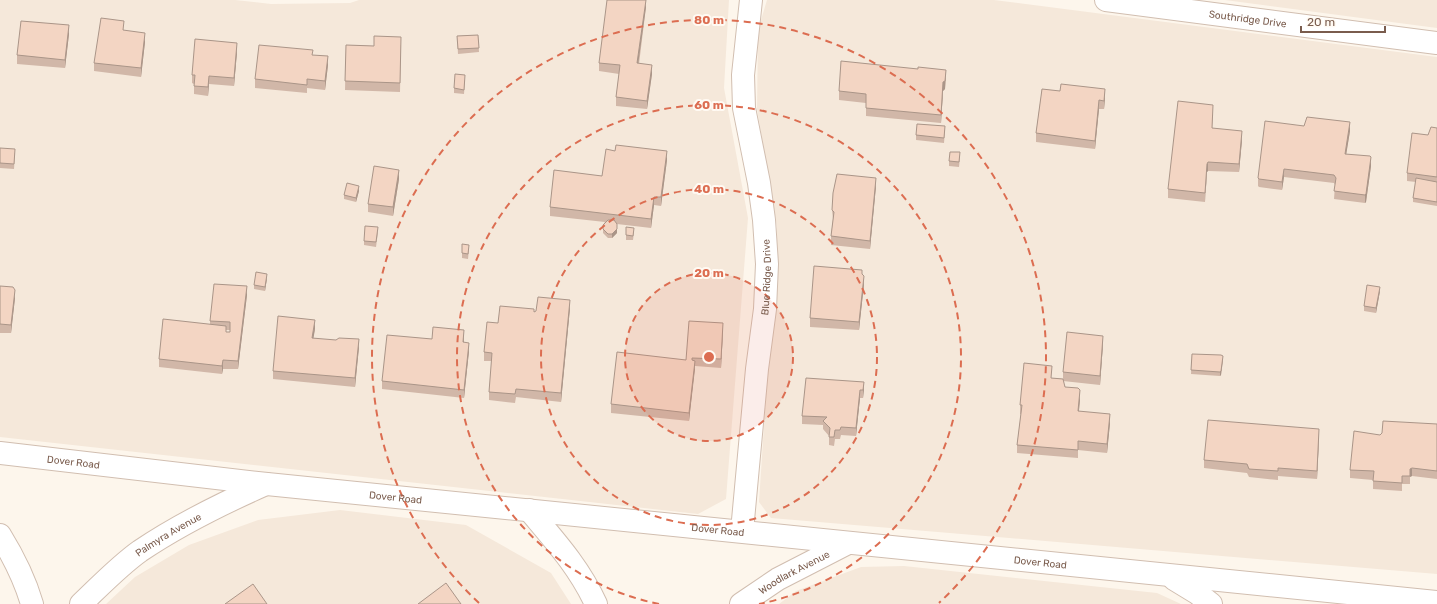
<svg xmlns="http://www.w3.org/2000/svg" width="1437" height="604" font-family="Rubik,sans-serif">
  <style>
    .residential { fill: #f5e8da }
    .lines { fill: none; stroke-linecap: round; stroke-linejoin: round }
    .street-casing { stroke: #d1beb0; stroke-width: 24 }
    .street { stroke: #fff; stroke-width: 22 }
    .wall { fill: #d1b7a8; fill-rule: evenodd }
    .shaded-wall { fill: #aa9588 }
    .building { fill: #f3d5c3; stroke: #aa9588 }
    .ring { fill: none; stroke: #dc6d51; stroke-width: 2; stroke-dasharray: 7 5 }
    .labels { text-anchor: middle; stroke-width: 4; stroke-linejoin: round; paint-order: stroke }
    .street-label { font-size: 10px; fill: #7a5c4d; stroke: #fffaf3 }
    .centre { fill: #dc6d51; stroke: #fffaf3; stroke-width: 2 }
    .ring-label { font-size: 12px; text-anchor: middle; font-weight: bold; fill: #dc6d51; stroke: #fffaf3; stroke-width: 4; stroke-linejoin: round; paint-order: stroke }
  </style>
  <rect width="100%" height="100%" fill="#fdf6ec"/>
  <!-- residential -->
  <path class="residential" d="M0,0H235L271,4L350,3L359,0H729L724,88L748,218L726,499L698,514L0,437Z
    M767,0H994L1437,57V574L771,518L759,502L777,227L757,109L758,30Z
    M1225,0H1437V28Z
    M340,510L466,525L551,573L571,604H106L135,577L189,545L258,520Z
    M904,566L1157,593L1181,604H779L796,591L861,567Z"/>
  <g class="lines">
    <!-- street casing -->
    <g class="street-casing">
      <g id="street">
        <path id="s1" d="M1106,0L1437,43"/>
        <path id="s2" d="M0,453L267,484L1437,602"/>
        <path d="M529,510C555,541 579,567 596,604"/>
        <path id="s3" d="M742,531L757,369L765,309L767,264L764,220L759,183L744,108L743,75L751,0"/>
        <path d="M0,535C13,556 25,580 32,604"/>
        <path d="M1174,579L1197,593L1211,604"/>
        <path id="s4" d="M81,604C100,586 119,566 140,551C180,524 223,503 266,484"/>
        <path id="s5" d="M741,604L778,579L848,543"/>
      </g>
    </g>
    <!-- street -->
    <use href="#street" class="street"/>
  </g>
  <!-- wall -->
  <path class="wall" d="M646,7L639,64L652,74L647,109L616,106V97L619,74L599,71V63Z
    M124,31L145,42L141,77L94,71V63Z
    M69,34L65,68L17,64V55Z
    M478,35L479,52L458,54L457,36Z
    M346,45L374,46L401,45L400,92L345,90Z
    M237,52L234,86L209,84L208,96L194,94V84L192,83V75Z
    M313,55L328,65L325,90L307,88V93L255,88V79Z
    M946,78L945,89L943,91L941,123L866,116V103L839,100V91Z
    M465,80L464,94L454,93V88Z
    M1042,89L1105,98L1104,109H1099L1095,149L1036,142V133Z
    M1213,114L1212,128L1242,140L1239,172L1208,171L1207,172L1205,202L1168,198V189Z
    M1304,126L1350,131L1346,154L1371,166L1366,202L1365,203L1334,199L1335,185L1334,183L1284,177L1282,190L1259,187L1258,186V178Z
    M1437,128V206L1413,202V198L1416,182L1407,181V173L1428,135Z
    M945,130L944,143L916,140V135Z
    M0,148L15,153L14,169L0,168Z
    M960,157L959,167L949,166V161Z
    M667,160L661,206L654,205L651,228L617,224V233L612,238H608L603,233V225L605,222L550,216V207L602,176Z
    M399,179L393,216L368,212V204Z
    M876,186L870,249L831,245V236L833,219L832,210Z
    M359,191L356,202L344,199V195Z
    M378,232L376,247L364,245V241Z
    M634,232L633,240H626V235Z
    M462,244L469,249L468,259L462,258Z
    M862,274L864,284L859,330L810,327V318Z
    M267,278L265,291L254,289V285Z
    M0,286L15,298L11,333H0Z
    M1380,291L1376,313L1364,311V306Z
    M247,295L238,369H223L222,374L159,367V359L210,324V321ZM226,330H230V332H226Z
    M570,308L561,402L516,397L515,403L489,400V392L492,361H484V352L498,323L534,312Z
    M315,329L313,338L359,347L355,387L273,379V371Z
    M723,331L721,368L695,366L689,421L611,413V404L686,360Z
    M464,338V342L469,351L464,398L382,389V381L432,339Z
    M1103,344L1100,385L1063,381L1065,387L1080,399L1079,411L1110,423L1107,453L1078,450V458L1017,453V445L1021,414H1020V405L1052,378L1063,379V372Z
    M1192,354L1223,361L1221,375L1220,376L1191,374Z
    M864,382L863,398H860L856,436L841,435L840,439H835L834,446L829,445V436L823,429V425L802,424V416Z
    M1437,424V479L1412,476L1410,477V484H1402V491L1373,489V480L1350,478V470L1382,433Z
    M1319,438L1317,479L1278,476V480L1249,477L1247,473L1204,468V460Z"/>
  <!-- shaded-wall -->
  <path class="shaded-wall" d="M646,0V7L637,72V63Z
    M69,25V34L65,68V60Z
    M145,33V42L141,77V68Z
    M237,43V52L234,86V78Z
    M328,56V65L325,90V81Z
    M652,65V74L647,109V101Z
    M946,70L945,89L943,91L941,123V115L943,82Z
    M209,76V84L208,96V87Z
    M1105,89V98L1104,109V101Z
    M1099,100V109L1095,149V141Z
    M1350,122V131L1345,162V154Z
    M1242,131V140L1239,172V164Z
    M667,151V160L661,206V197Z
    M1371,157V166L1366,202L1365,203V195Z
    M1208,162V171L1207,172L1205,202L1207,164Z
    M1284,169V177L1282,190V182Z
    M399,170V179L393,216V207Z
    M876,178V186L870,249V241Z
    M359,186V191L356,202V198Z
    M654,197V205L651,228V219Z
    M617,229V233L612,238V234Z
    M267,274V278L265,291V287Z
    M864,276V284L859,330V322Z
    M247,286V295L238,369V361Z
    M1380,287V291L1376,313V308Z
    M15,290V298L11,333V325Z
    M570,300V308L561,402V393Z
    M315,320V329L312,347V338Z
    M723,323V331L721,368V359Z
    M464,330V338L463,350V342Z
    M1103,336V344L1100,385V376Z
    M359,339V347L355,387V378Z
    M469,343V351L464,398V390Z
    M1223,356L1221,375L1220,376V372Z
    M223,360V369L222,374V366Z
    M695,361V369L689,421V413Z
    M864,382V390L863,398V390Z
    M860,390V398L856,436V428Z
    M1080,390V399L1078,420V411Z
    M1110,414V423L1107,453V444Z
    M1319,429V438L1317,479V471Z
    M1412,468V476L1410,477V484V469Z"/>
  <!-- building -->
  <path class="building" d="M607,0H646L637,63L652,65L647,101L616,97L620,65L599,63Z
    M101,18L124,21L123,30L145,33L141,68L94,63Z
    M21,21L69,25L65,60L17,55Z
    M478,35L479,48L458,49L457,36Z
    M374,36L401,37L400,83L345,81L346,45L374,46Z
    M195,39L237,43L234,78L209,76L208,87L194,86L195,75H192Z
    M259,45L313,50L312,55L328,56L325,81L307,79V85L255,79Z
    M841,61L918,69V67L946,70L945,81L943,82L941,115L866,108V94L839,91Z
    M455,74L465,75L464,90L454,88Z
    M1061,84L1105,89L1104,101L1099,100L1095,141L1036,133L1042,89L1060,91Z
    M1178,101L1213,105L1212,128L1242,131L1239,164L1208,162L1207,164L1205,193L1168,189Z
    M1307,117L1350,122L1345,154L1370,156L1371,157L1366,194L1365,195L1334,191L1336,178L1334,175L1284,169L1282,182L1259,179L1258,178L1265,121L1304,126Z
    M917,124L945,126L944,138L916,135Z
    M1431,127L1437,128V177L1407,173L1412,133L1428,135Z
    M616,145L667,151L661,197H654L651,219L550,207L554,170L602,176L606,149L615,151Z
    M0,148L15,149L14,164L0,163Z
    M950,152H960L959,162L949,161Z
    M374,166L399,170L393,207L368,204Z
    M837,174L876,178L870,241L831,236L834,212L832,210L833,193Z
    M1416,178L1437,182V202L1413,198Z
    M347,183L359,186L356,198L344,195Z
    M608,220H614L617,224V229L612,234H608L603,229V225Z
    M365,226L378,227L376,242L364,241Z
    M626,227L634,228L633,236L626,235Z
    M462,244L469,245L468,254L462,253Z
    M814,266L862,270V274L864,276L859,322L810,318Z
    M256,272L267,274L265,287L254,285Z
    M214,284L247,286L238,361L223,360L222,366L159,359L163,319L226,326V332H230V322L210,321Z
    M1367,285L1380,287L1376,308L1364,306Z
    M0,286L13,287L15,290L11,325L0,324Z
    M538,297L570,300L561,393L516,389L515,394L489,392L492,353L484,352L487,322L498,323L500,306L534,309V312L536,311Z
    M278,316L315,320L312,338L336,340L339,338L359,339L355,378L273,371Z
    M689,321L723,323L721,359L692,358V360L695,361L689,413L611,404L617,352L686,360Z
    M433,327L464,330L463,342L469,343L464,390L382,381L387,335L432,339Z
    M1067,332L1103,336L1100,376L1063,372Z
    M1192,354L1221,355L1223,356L1221,371L1220,372L1191,370Z
    M1024,363L1052,366L1051,378L1063,379L1065,387L1078,388L1080,390L1078,411L1110,414L1107,444L1078,441V450L1017,445L1022,405H1020Z
    M806,378L864,382L863,390H860L856,428L841,427L840,430H835L834,437H829L830,428L823,421L827,417L802,416Z
    M1208,420L1319,429L1317,471L1278,468V471L1249,469L1247,464L1204,460Z
    M1383,421L1437,424V471L1412,468L1410,469V476H1402V483L1373,481L1374,471L1350,470L1354,431L1380,435L1382,433Z
    M446,583L461,604H418Z
    M253,584L267,604H225Z"/>
  <!-- distance rings -->
  <circle cx="709" cy="357" r="84" fill="#dc6d51" fill-opacity=".12"/>
  <g class="ring">
    <circle cx="709" cy="357" r="84"/>
    <circle cx="709" cy="357" r="168"/>
    <path d="M659 604A252 252 0 1 1 759 604"/>
    <path d="M479 603A337 337 0 1 1 939 603"/>
  </g>
  <g class="labels">
    <!-- street labels -->
    <g class="street-label">
      <text dy="4" stroke="none"><textPath href="#s1" startOffset="143">Southridge Drive</textPath></text>
      <text dy="4" stroke="none"><textPath href="#s3" startOffset="255">Blue Ridge Drive</textPath></text>
      <text dy="4" stroke="none"><textPath href="#s2" startOffset="74">Dover Road</textPath></text>
      <text dy="4" stroke="none"><textPath href="#s2" startOffset="398">Dover Road</textPath></text>
      <text dy="4" stroke="none"><textPath href="#s2" startOffset="722">Dover Road</textPath></text>
      <text dy="4" stroke="none"><textPath href="#s4" startOffset="112">Palmyra Avenue</textPath></text>
      <text dy="4" stroke="none"><textPath href="#s2" startOffset="1046">Dover Road</textPath></text>
      <text dy="4" stroke="none"><textPath href="#s5" startOffset="62">Woodlark Avenue</textPath></text>
    </g>
  </g>
  <circle cx="709" cy="357" r="6" class="centre"/>
  <g class="ring-label">
    <text x="709" y="24">80 m</text>
    <text x="709" y="109">60 m</text>
    <text x="709" y="193">40 m</text>
    <text x="709" y="277">20 m</text>
  </g>
  <!-- scale -->
  <path d="M1301 26v6h84v-6" fill="none" stroke="#7a5c4d" stroke-width="2"/>
  <text x="1307" y="26" font-size="12" fill="#7a5c4d" stroke="#fffaf3" stroke-width="3" paint-order="stroke">20 m</text>
</svg>
